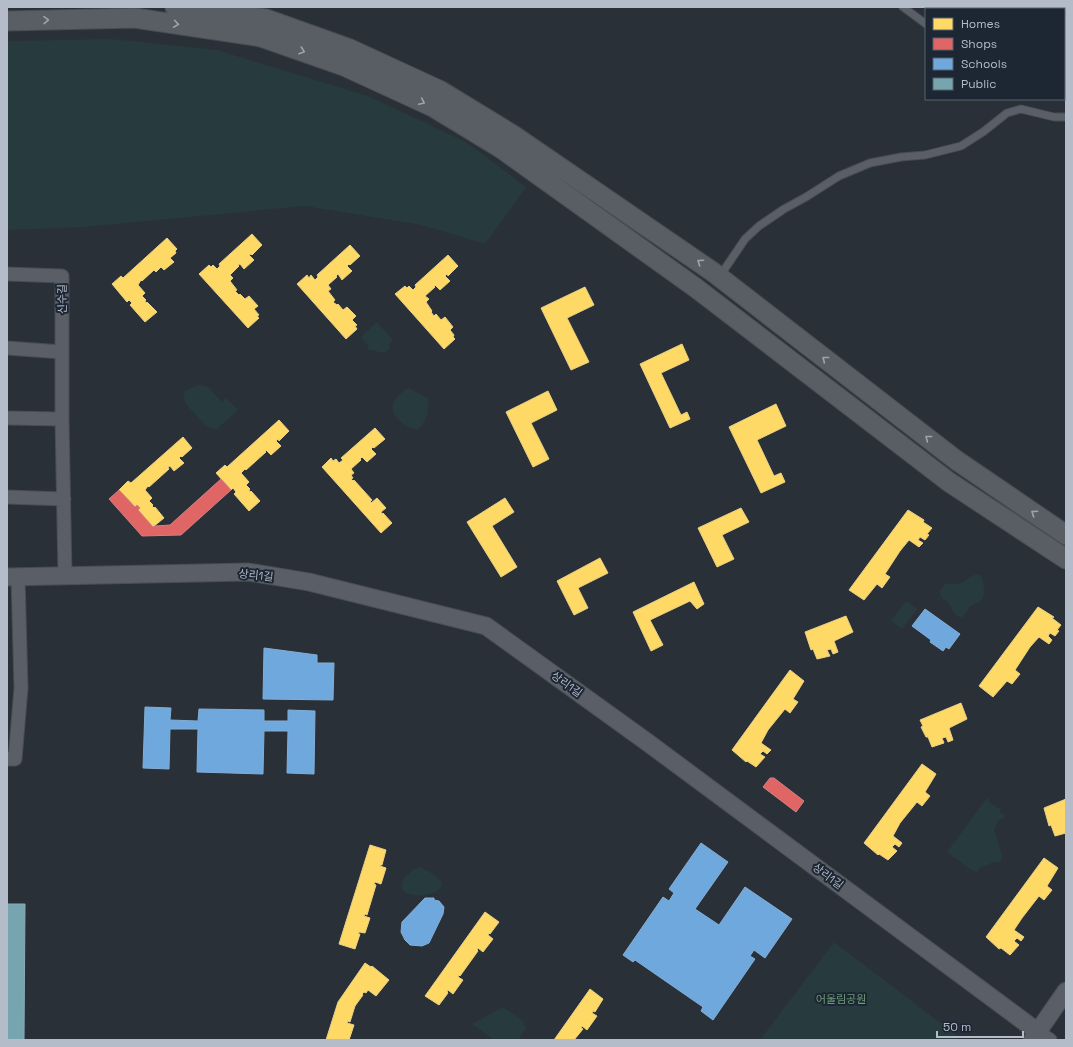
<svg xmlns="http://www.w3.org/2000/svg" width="1073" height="1047" font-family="'Space Grotesk','Noto Sans KR',sans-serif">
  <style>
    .green { fill: #273a3e }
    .homes { fill: #ffd966; stroke: #e8d084 }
    .shops { fill: #e06666; stroke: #d38084 }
    .schools { fill: #6fa8dc; stroke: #84aed6 }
    .public { fill: #76a5af; stroke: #89acb7 }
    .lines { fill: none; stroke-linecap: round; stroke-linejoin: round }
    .stream { stroke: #384963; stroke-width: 3.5 }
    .service-casing { stroke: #484c53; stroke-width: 9 }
    .minor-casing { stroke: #484c53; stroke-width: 15 }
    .tertiary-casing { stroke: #484c53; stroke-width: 19 }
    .secondary-casing { stroke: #484c53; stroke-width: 21 }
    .service { stroke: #5a5e66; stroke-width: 7 }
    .minor { stroke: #5a5e66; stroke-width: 13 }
    .tertiary { stroke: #5a5e66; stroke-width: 17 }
    .secondary { stroke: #595d64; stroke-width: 19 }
    .oneway { stroke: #9da4b0 }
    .labels { text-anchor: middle; stroke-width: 4; stroke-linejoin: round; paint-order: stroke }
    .street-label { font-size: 11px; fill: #b4bcc9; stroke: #1d2633 }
    .park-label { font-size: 11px; fill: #6b9a76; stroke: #1d2633 }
  </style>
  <rect width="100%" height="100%" fill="#2a3038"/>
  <!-- green -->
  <path class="green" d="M111,39L217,50L368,96L466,142L526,187L485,244L422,225L305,206L83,227L7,230V41Z
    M377,322L393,340L388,345L391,348L384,353L367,349L369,347L362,339V336Z
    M199,385L208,387L222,402L226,398L238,410L216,430L206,426L186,404L183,393L190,388Z
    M408,388L428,398C429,408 427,423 418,429C408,430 389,415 393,404C395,397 402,392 408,388Z
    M974,575H980C984,579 985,593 983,598L981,601L970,606L963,617C953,618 954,609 948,603C947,602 945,601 943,599C937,594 941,587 946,584H960Z
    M906,601L917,609L902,629L891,621Z
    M987,798L989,799L988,801L1001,810L1000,812L1006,816L998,821L994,830L1002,855L1001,861L998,863L996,861L978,869L979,871L974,872L947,852Z
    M419,867C481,892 396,907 402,884C403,876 413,870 419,867Z
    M834,942L959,1037L956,1040H760Z
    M503,1007L523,1021L526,1028L518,1040H494L472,1024Z"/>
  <!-- homes -->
  <path class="homes" d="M252,234L262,245L252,255L251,254L249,255L254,260L244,269L240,264L238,265L239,266L230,275L233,278L230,281L237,290L235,291L239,295L240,294L245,299L249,296L258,306L254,309L259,315L257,316L259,318L248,328L199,274L209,265L211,267L213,265L217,269L220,266L219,264Z
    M167,238L177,249L175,251L176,253L170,258L174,262L164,270L161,267L156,272L154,270L142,281L141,280L138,285L145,293L142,296L146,300L145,301L146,303L147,302L157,312L145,322L130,305L132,303L129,300L127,302L112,284L121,276L123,278Z
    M350,245L360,256L350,265L349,264L347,266L352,271L342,280L338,274L336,276L337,277L328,285L331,289L328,291L335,300L333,302L337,305L338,304L343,310L347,307L356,316L352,320L357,325L355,326L357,329L346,339L297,284L307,275L309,278L311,275L315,280L318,277L317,275Z
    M448,255L458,266L448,276L447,274L445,276L450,281L440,290L435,285L434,286L435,287L425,296L429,299L426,302L432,311L431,312L434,316L436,314L441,320L445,317L453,327L450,330L454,335L453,337L455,339L444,349L395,294L405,286L407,288L409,286L413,290L416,287L415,285Z
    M585,287L594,305L567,318L589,362L571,370L541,308Z
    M682,344L689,360L661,373L681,415L687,412L690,419L670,428L640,364Z
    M548,391L557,410L531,423L549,459L533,467L506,412Z
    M776,404L786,426L757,440L774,476L781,473L785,482L761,493L729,427Z
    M279,420L289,431L279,441L278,439L276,441L281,446L271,455L266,450L265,451L266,452L246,470L245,469L241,473L249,482L246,485L250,489L249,490L250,492L251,491L260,501L249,511L234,494L236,492L233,488L231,490L216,473L225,465L227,467Z
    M375,428L385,439L374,448L373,447L371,449L376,454L367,462L362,457L360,459L361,460L351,469L354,473L351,475L353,478L351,479L353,481L354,480L372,500L370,502L371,503L377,498L386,508L381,512L382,514L383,513L392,523L381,533L322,467L331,458L333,461L336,459L339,463L343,460L341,458Z
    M183,437L192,448L182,457L181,456L179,458L184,463L174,471L170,466L168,467L169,469L149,487L148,486L145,490L152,498L149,501L153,505L152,506L154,508L155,507L164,518L153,527L138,510L140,508L137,505L135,507L119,490L128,481L131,483Z
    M505,498L514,512L492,526L517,567L501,577L467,522Z
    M741,508L749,522L722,535L734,559L717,567L698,528Z
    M908,510L924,520L923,522L932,528L927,534L929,535L925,540L920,537L918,540L923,543L919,547L909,540L900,551L885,574L890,577L882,588L877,584L864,600L849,590Z
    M600,558L608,573L578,588L588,608L574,615L557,581Z
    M694,582L704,604L697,609L690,601L650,620L663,645L651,651L633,612Z
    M1038,607L1054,617L1052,618L1061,625L1057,630L1059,631L1055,636L1050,633L1048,636L1052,640L1049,644L1039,637L1030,647L1015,670L1020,674L1012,684L1007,681L993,697L979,686Z
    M846,616L853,632L834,641L838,652L833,654L831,649L827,650L830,656L817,659L813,649L811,650L805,632Z
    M790,670L804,681L793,699L798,702L790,713L785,709L768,730L761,743L771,750L767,754L763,751L760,754L765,757L756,767L747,761L746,762L732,750Z
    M961,703L967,719L949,728L953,740L948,742L946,737L942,738L944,743L932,747L928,737H926L921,727L923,726L920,720Z
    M922,764L936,774L925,792L930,796L922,806L917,802L900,823L893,836L902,843L899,847L895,844L892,847L897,851L888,860L879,854L878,855L864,843Z
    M1066,799V833L1055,836L1051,825L1049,826L1044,808Z
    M370,845L386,850L382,865H380V866L386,868L381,884L375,882L374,884L376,885L367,915L365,914L364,916L370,918L365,933L359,932L358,934H360L355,949L339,944Z
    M1044,858L1058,868L1047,886L1052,890L1044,900L1039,896L1022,918L1014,930L1024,937L1021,941L1017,938L1014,941L1019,945L1010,955L1001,948L999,949L986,937Z
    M485,912L499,922L490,934L489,933L488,935L493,939L483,952L478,948L477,950L478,951L460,976L459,975L458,977L463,980L453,994L448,990L447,992L448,993L439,1005L425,996Z
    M365,963L371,967L372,966L389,980L376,996L368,990L366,993L364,992L362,994L363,995L355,1006L350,1022L348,1021L347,1023L354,1025L349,1040L342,1039V1040H326L338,1002Z
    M590,989L603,999L595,1012L593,1011L592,1013L597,1016L587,1030L582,1026L581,1028L583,1029L574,1040H554Z"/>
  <!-- shops -->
  <path class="shops" d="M221,479L231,490L181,535L142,536L109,499L119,490L135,507L137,505L140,508L138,510L153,527L155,526L170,525Z
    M770,778H774L804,801L796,812L763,787Z"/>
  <!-- schools -->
  <path class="schools" d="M925,609L960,634L949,649L946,647L943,651L930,642L931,640L912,626Z
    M264,648L317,655V663H334L333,700L263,699Z
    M145,707L171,708L170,720L198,721L199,709L264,710V721H288V710L315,711L314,774L287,773L288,731H264L263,774L197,772L198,729H170L169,769L143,768Z
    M701,843L728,862L695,909L719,925L745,887L792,919L765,958L754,950L750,956L755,959L713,1020L701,1011L703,1007L635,960L633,962L623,955L663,897L669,901L674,893L669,889Z
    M425,898H434V900L439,901L444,907L443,914L429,943L422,946L410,945L405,940L401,932L402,922Z"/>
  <!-- public -->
  <path class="public" d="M7,904H25L24,1040H7Z"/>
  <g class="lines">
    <!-- stream -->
    <path class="stream" d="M933,7L936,9
      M1064,70L1066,71"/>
    <!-- service casing -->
    <g class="service-casing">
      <path id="service" d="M903,7L926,24
        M1064,88L1066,89
        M720,276L745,239L759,226L784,209L806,197L839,176L870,163L901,157L925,155L961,146L983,132L1007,113L1021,109L1054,117H1066"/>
    </g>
    <!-- minor casing -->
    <g class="minor-casing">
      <path id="minor" d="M7,274L62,276V419L65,575
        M7,348L62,352
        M7,418L62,419
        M7,497L64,499
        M7,759H15L21,688L18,576
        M1038,1032L1050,1040"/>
    </g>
    <!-- tertiary casing -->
    <g class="tertiary-casing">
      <path id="tertiary" d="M7,577L248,572L309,582L486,626L647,742L1038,1032
        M1032,1040L1066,991"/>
    </g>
    <!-- secondary casing -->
    <g class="secondary-casing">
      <path id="secondary" d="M175,7L266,19L350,49L441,91L513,135L713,272L956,460L1066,535
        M7,21L135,18L261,37L344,66L433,107L502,149L696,288L949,482L1066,559"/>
    </g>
    <!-- service -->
    <use href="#service" class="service"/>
    <!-- minor -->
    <use href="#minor" class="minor"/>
    <!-- tertiary -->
    <use href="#tertiary" class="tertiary"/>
    <!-- secondary -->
    <use href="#secondary" class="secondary"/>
  </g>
  <!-- one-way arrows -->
  <defs><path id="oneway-chevron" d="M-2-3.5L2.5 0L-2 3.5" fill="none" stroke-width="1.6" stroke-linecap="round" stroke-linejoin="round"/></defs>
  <g class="oneway">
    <use href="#oneway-chevron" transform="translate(46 20) rotate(-1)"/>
    <use href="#oneway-chevron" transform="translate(176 24) rotate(8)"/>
    <use href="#oneway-chevron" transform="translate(302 51) rotate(19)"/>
    <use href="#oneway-chevron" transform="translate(422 102) rotate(25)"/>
    <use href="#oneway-chevron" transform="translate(700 262) rotate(-146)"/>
    <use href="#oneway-chevron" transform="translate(825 359) rotate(-142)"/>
    <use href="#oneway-chevron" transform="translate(928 438) rotate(-142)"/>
    <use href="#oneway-chevron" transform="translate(1034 513) rotate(-146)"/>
  </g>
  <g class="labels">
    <!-- street labels -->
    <g class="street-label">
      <text transform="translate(62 299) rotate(-91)" y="4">신수길</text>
      <text transform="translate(256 575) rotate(6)" y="4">상리1길</text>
      <text transform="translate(567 684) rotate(36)" y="4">상리1길</text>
      <text transform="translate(828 876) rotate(37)" y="4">상리1길</text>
    </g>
    <!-- park labels -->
    <g class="park-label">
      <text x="841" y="1003">어울림공원</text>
    </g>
  </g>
  <!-- border -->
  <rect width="1073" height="1047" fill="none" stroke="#b4bcc9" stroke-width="16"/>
  <!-- legend -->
  <rect x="925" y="8" width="140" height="92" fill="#1d2633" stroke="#59626f"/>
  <rect x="933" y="18" width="20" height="12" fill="#ffd966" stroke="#59626f"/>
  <text x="961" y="28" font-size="12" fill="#b4bcc9">Homes</text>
  <rect x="933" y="38" width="20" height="12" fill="#e06666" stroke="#59626f"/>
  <text x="961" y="48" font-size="12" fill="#b4bcc9">Shops</text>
  <rect x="933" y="58" width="20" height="12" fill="#6fa8dc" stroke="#59626f"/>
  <text x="961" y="68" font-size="12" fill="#b4bcc9">Schools</text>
  <rect x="933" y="78" width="20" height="12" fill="#76a5af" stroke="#59626f"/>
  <text x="961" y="88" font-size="12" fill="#b4bcc9">Public</text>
  <!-- scale -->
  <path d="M937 1031v6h86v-6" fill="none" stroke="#b4bcc9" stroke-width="2"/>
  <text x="943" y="1031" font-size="12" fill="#b4bcc9" stroke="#1d2633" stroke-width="3" paint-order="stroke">50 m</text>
</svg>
